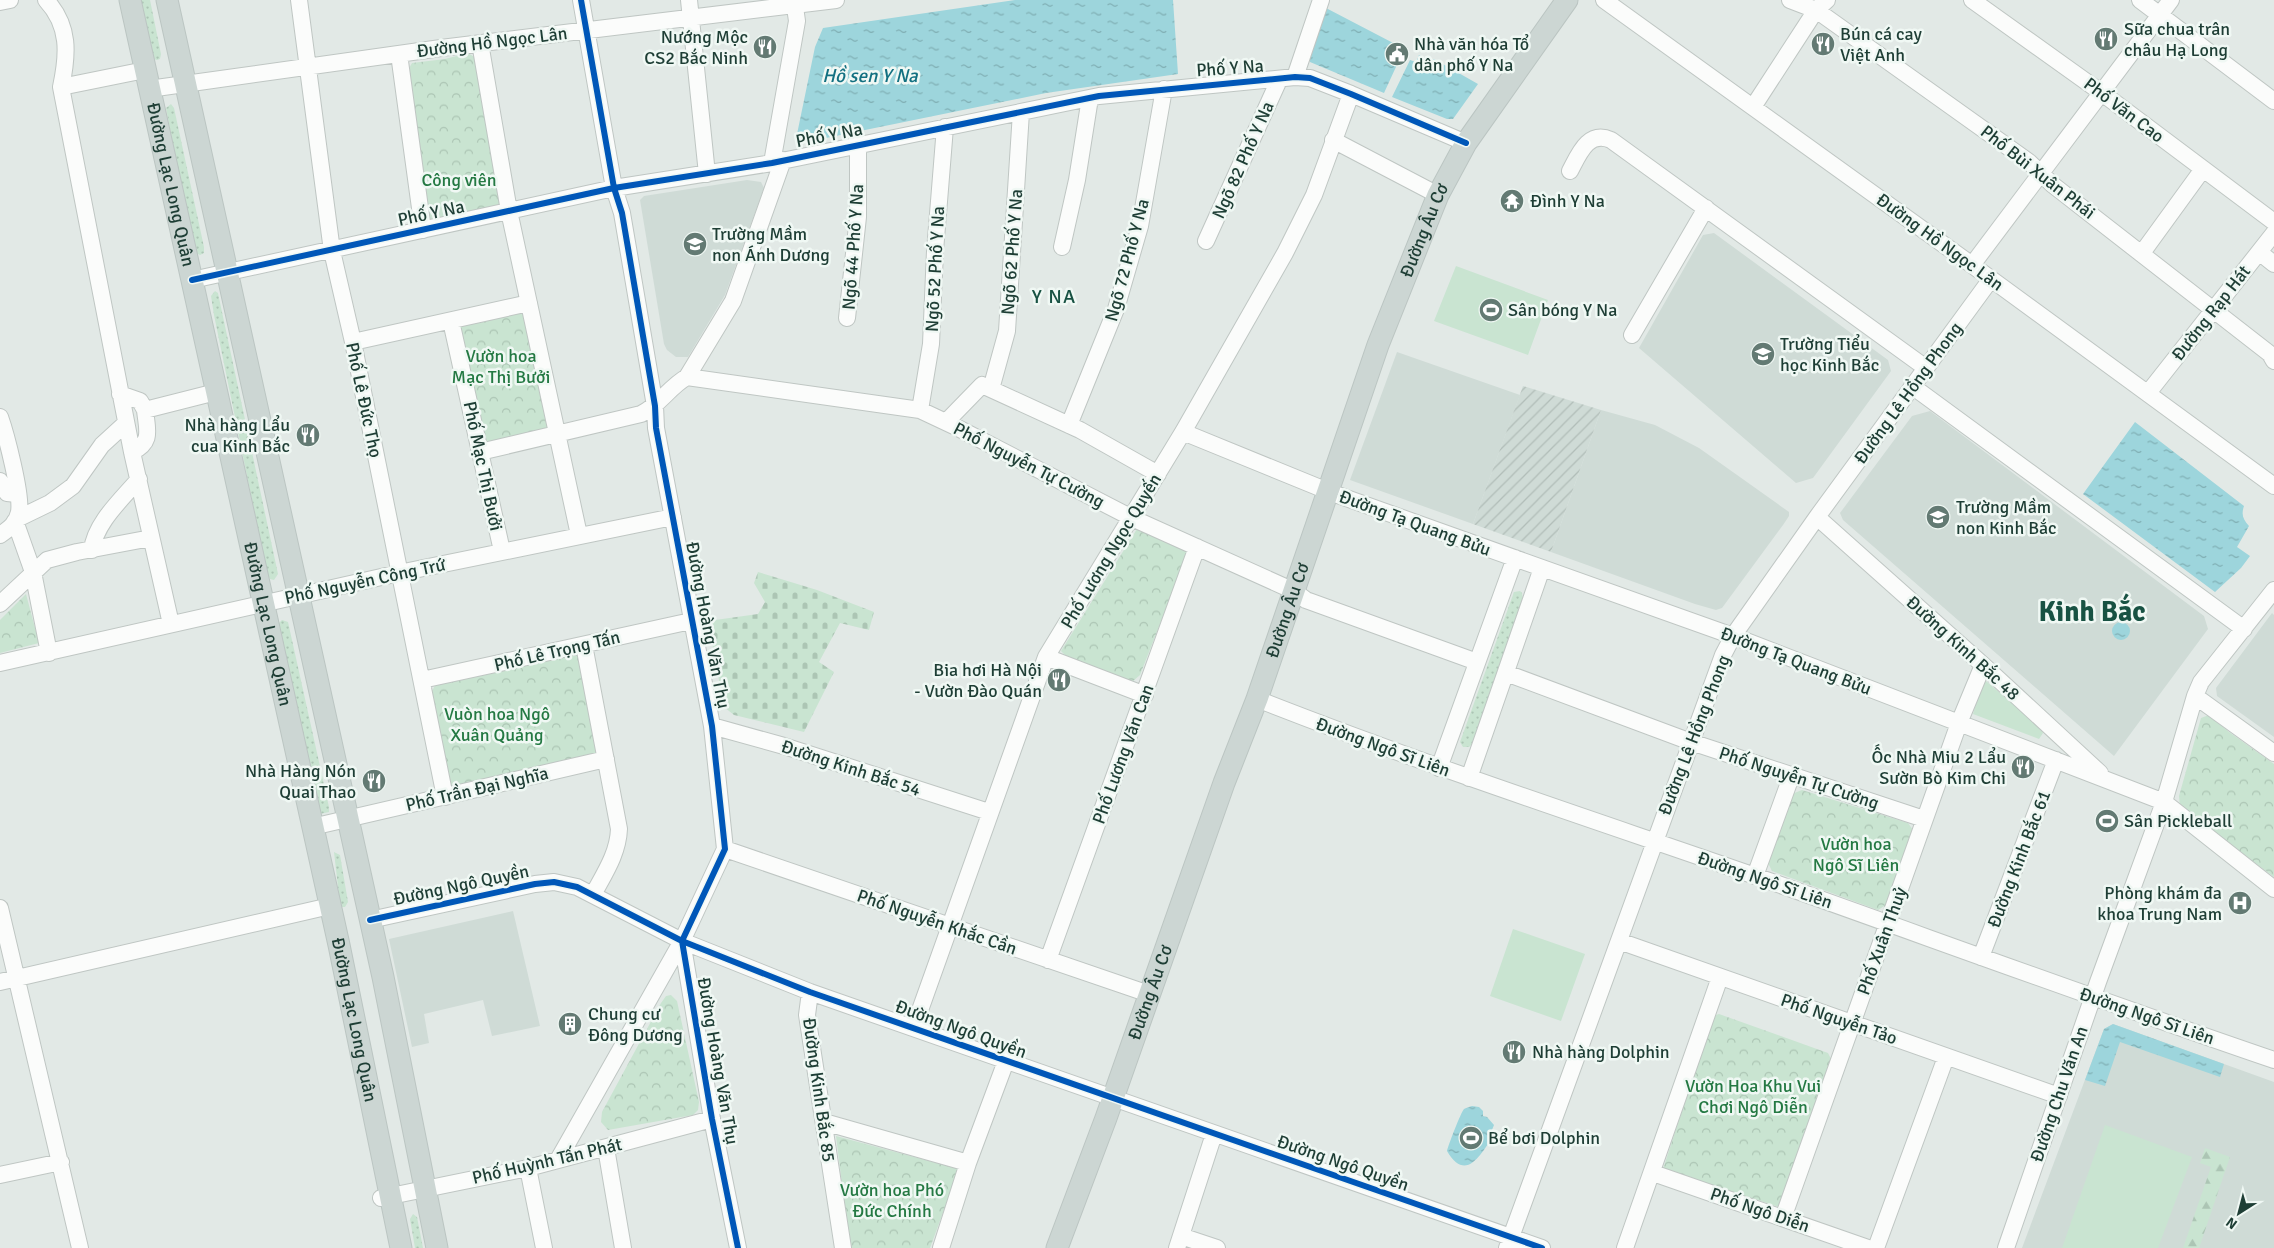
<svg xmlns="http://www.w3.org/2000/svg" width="2274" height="1248" font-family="Signika,sans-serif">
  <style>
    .built { fill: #cfdbd6 }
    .industrial { fill: url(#industrial-furrows) }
    .grass { fill: url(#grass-dots) }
    .forest { fill: url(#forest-firs) }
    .cemetery { fill: url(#cemetery-stones) }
    .park { fill: url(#park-crowns) }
    .garden { fill: #c9e4d1 }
    .water { fill: url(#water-ripples) }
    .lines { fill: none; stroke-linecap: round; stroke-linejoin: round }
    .minor-casing { stroke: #bfc6c3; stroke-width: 18 }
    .major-casing { stroke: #bbc5c2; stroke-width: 23 }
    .minor { stroke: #fbfcfb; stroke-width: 16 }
    .major { stroke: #ccd6d3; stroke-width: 21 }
    .cycleway-casing { stroke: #f0f8f4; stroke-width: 9 }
    .cycleway { stroke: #0057b8; stroke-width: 6 }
    .labels { text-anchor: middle; stroke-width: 5; stroke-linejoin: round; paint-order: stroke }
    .poi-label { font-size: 18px; fill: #1e3e35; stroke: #f0f8f4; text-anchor: start }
    .street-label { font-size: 18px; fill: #1e3e35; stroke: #f0f8f4 }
    .park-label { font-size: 18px; fill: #247943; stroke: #f0f8f4 }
    .water-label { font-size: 19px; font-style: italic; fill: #127081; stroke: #f0f8f4 }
    .quarter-label { font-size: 20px; letter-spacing: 1px; fill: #185243; stroke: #f0f8f4 }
    .town-label { font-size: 28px; font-weight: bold; fill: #185243; stroke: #f0f8f4 }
  </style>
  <defs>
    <pattern id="industrial-furrows" width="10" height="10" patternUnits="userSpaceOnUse" patternTransform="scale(1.25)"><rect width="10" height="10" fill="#cfdbd6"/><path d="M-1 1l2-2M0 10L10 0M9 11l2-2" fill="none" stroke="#b1bdb8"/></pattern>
    <pattern id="grass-dots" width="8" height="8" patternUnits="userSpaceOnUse" patternTransform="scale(1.25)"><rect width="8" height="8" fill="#c9e4d1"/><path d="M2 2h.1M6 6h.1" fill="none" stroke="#acc5b4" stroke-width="1.8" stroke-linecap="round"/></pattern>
    <pattern id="forest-firs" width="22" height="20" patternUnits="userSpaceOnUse" patternTransform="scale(1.25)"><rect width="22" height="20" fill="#c9e4d1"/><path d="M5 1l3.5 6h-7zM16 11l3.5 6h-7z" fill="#acc5b4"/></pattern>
    <pattern id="cemetery-stones" width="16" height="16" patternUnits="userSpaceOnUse" patternTransform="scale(1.25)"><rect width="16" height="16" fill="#c9e4d1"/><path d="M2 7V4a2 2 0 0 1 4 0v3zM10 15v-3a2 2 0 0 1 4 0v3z" fill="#acc5b4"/></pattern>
    <pattern id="park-crowns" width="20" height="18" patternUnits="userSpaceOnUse" patternTransform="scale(1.25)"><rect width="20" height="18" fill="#c9e4d1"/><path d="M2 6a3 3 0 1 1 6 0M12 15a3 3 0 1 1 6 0" fill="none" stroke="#acc5b4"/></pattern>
    <pattern id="water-ripples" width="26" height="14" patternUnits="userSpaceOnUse" patternTransform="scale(1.25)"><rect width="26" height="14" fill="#9dd5dc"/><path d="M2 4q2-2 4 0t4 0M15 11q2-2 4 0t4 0" fill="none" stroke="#7faeb3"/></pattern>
  </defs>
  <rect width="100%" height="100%" fill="#e2e9e6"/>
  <!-- built -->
  <path class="built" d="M747,180L761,182L764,188L725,295L688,357H676L667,350L664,344L640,200L644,196Z
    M1714,233L1888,360L1891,371L1813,478L1796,483L1639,348L1703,235Z
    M1397,352L1520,395L1473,524L1350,480Z
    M1601,410L1655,425L1699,448L1789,512V516L1783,525L1722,608L1716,610L1695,604L1551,552Z
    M1930,411L2204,616L2208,629L2114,756L1843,520L1840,513L1912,416Z
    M2272,613L2274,615V737L2217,696L2216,688Z
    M513,911L540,1026L492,1036L483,1000L424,1014L429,1043L412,1047L389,939Z
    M2113,1024L2274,1082V1248H2022L2104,1029Z"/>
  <!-- industrial -->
  <path class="industrial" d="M1523,386L1601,410L1551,552L1473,524Z"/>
  <!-- grass -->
  <path class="grass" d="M140,0H150L161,54L160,59L157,60L153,59Z
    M171,104L174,108L204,247V253L200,255L194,252L166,108Z
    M215,291L218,293L219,298L278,574L274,580L270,579L267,573L214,315L211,296Z
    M1520,591L1522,593L1523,600L1472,744L1469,747H1463L1460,742L1514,592Z
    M282,620L288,622L329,807V812L320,814L278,624Z
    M334,852L340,855L348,902L345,907H342L340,904Z
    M413,1214L417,1217L423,1248H415L410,1219Z"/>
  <!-- forest -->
  <path class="forest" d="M2205,1148L2230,1157L2199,1248H2183L2211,1167L2200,1163Z"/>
  <!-- cemetery -->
  <path class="cemetery" d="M758,572L817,590L874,612L869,630L840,623L819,662L834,672L804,732L734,715L724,707L708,621L758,614L765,602L754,583Z"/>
  <!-- park -->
  <path class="park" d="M468,53L479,60L500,202L497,210L426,221L408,70L412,63L445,59Z
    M527,311L552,427L486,448L459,322Z
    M1137,529L1186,548L1187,555L1140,675L1132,682L1066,656L1061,651Z
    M26,594L39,643L0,653V620Z
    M577,650L600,752L455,792L445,784L432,691L438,680Z
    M2209,715L2229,732L2274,764V877L2180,807L2179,796L2201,718Z
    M1802,790L1908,823L1913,830L1889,903L1878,910L1772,871L1768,863L1792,794Z
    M671,995L677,1001L699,1102L698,1110L693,1115L608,1130L601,1122L602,1112L661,1003L666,996Z
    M1719,1014L1828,1053L1832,1061L1779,1207L1663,1169L1713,1016Z
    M836,1136L959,1169L930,1248H850Z"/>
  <!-- garden -->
  <path class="garden" d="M1456,266L1548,300L1528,355L1434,321Z
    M1986,681L2040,727L2043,733L2039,739L1973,714L1982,684Z
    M1513,929L1585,954L1561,1021L1490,996Z
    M2105,1125L2192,1157L2158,1248H2062Z"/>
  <!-- water -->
  <path class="water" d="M1015,0H1173L1178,74L1046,93L821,139H796L815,47L823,28Z
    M1326,8L1397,45L1394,52L1401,56L1384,93L1310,62L1309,58Z
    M1419,55L1432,61L1434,59L1478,84L1453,119H1447L1392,97L1410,60L1416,62Z
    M2135,422L2244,506C2241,515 2243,519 2249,526L2237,547L2250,556L2241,568L2215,592L2083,494Z
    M2112 631a9 9 0 1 1 18 0a9 9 0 1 1-18 0Z
    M2113,1024L2224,1064L2220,1077L2120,1042L2105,1086L2085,1080L2104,1029Z
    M1472,1106L1479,1107L1483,1111V1116L1487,1117L1494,1125L1492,1130L1495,1134C1482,1151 1467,1185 1447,1151C1448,1146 1461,1112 1464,1109C1466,1108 1469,1107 1472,1106Z"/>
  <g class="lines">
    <!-- minor casing -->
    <g class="minor-casing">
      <path id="minor" d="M46,0C70,26 68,54 61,87
        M299,0L332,251L353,342L445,797
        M581,0L614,188L622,213L655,406L656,428L712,726L725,849L682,941L712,1119L738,1248
        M689,0L707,174
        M1604,0L1972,265L2274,486
        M1790,0L1816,10L2029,162L2053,185L2270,354L2274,361
        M1972,0L2102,93L2274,222
        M2140,0L2274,101
        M0,2L10,0
        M480,43L509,211L579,535
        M399,54L423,230
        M145,70L61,87L132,452L171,624
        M1295,77L1321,0
        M149,89L441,48L836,0
        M1753,107L1816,10L1827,0
        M1333,140L1438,195
        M772,163L797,21L794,0
        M1570,171C1579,154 1588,130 1611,140L1926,368
        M1206,241L1279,80
        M1062,247L1077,180L1090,98
        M2259,252L2274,264
        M2142,253L2203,169
        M1972,265L2171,0
        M192,280L614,188L772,163L1099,96L1295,77L1310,78L1351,94L1466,143
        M847,318L858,217V145
        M451,321L502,551
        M1632,335L1706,208
        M353,342L529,303
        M687,377L733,301L783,160
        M1912,386L2244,629
        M991,389L1007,331L1021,112
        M2148,393L2274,233
        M120,394L140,401L145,410
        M920,410L931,344L935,251L945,127
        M0,417C6,434 22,495 19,512C17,523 9,529 0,535
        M946,422L982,385L1080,430L1158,474
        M1069,425L1116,309L1140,226L1164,89
        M1183,432L1335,494L1733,636L2164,802L2274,889
        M132,452C153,442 147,430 145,410L216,392
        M480,452L641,414C660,405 669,387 687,377L920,410L954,426L1132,518L1294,591L1306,600L1477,662
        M0,481L7,493L17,494
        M1817,517L1983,665L2100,773
        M17,519L50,503L73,486L102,445L126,423
        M15,521L33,572L49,653
        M92,550C95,523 122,499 139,479
        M0,604L47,560L77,552L151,538
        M584,645L619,829C618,854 604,874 593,895
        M1046,657L1145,695
        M0,663L399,573L673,517
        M1506,673L1691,742L1924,819
        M422,680L691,621
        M2195,696L2274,753
        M1257,699C1422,764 1591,819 1758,877C1930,938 2101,1001 2274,1060
        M712,726L784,746L989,812
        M1439,768L1515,558
        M1469,778L1542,568
        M312,827L606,759
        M725,849L1149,994
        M1755,876L1791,777
        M0,908L80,1248
        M370,920L535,884L554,882L577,887L682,941L810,992L1542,1248
        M1619,941L2059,1096
        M1981,957L2056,760
        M1048,960L1197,547
        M0,982L330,906
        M810,992L807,1015L843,1248
        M914,1027L1046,657L1183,432L1285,253L1314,195L1351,94
        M824,1122L968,1163
        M606,1148L623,1248
        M558,1160L682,941
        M528,1168L544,1248
        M1653,1173L1868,1248
        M0,1175L61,1162
        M381,1198L528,1168L712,1119
        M1783,1218L1959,723L1983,665
        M1181,1236L1217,1248
        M941,1248L968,1163L1006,1061
        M1177,1248L1214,1134
        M1507,1248L1723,655L1733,636L1817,517L1991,279
        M1625,1248L1720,977
        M1876,1248L1946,1057
        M2006,1248L2098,982L2164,802L2195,696L2201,682L2274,590"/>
    </g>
    <!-- major casing -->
    <g class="major-casing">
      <g id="major">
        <path id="s1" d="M130,0L339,945L401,1248"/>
        <path d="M167,0L383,977L437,1248"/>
        <path id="s2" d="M1057,1248L1106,1118L1224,783L1257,699L1378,345L1438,195L1466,143L1567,0"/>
      </g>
    </g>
    <!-- minor -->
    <use href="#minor" class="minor"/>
    <!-- major -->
    <use href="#major" class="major"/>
    <!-- cycleway casing -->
    <g class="cycleway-casing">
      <path id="cycleway" d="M581,0L614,188L622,213L655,406L656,428L712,726L725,849L682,941L712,1119L738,1248
        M192,280L614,188L772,163L1099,96L1295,77L1310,78L1351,94L1466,143
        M370,920L535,884L554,882L577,887L682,941L810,992L1542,1248"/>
    </g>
    <!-- cycleway -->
    <use href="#cycleway" class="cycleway"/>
  </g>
  <!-- icons -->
  <defs>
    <g id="restaurant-disc" transform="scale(1.25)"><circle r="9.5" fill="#637a73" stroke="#f0f8f4"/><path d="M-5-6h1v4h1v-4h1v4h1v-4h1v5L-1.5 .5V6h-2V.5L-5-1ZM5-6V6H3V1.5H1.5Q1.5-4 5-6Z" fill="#fff"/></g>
    <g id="civic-disc" transform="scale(1.25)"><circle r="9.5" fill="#637a73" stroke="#f0f8f4"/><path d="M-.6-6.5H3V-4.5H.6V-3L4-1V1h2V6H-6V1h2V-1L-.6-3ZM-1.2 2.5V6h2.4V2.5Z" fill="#fff"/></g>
    <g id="temple-disc" transform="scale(1.25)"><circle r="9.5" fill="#637a73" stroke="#f0f8f4"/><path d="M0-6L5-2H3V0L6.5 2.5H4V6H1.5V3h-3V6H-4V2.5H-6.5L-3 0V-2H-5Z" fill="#fff"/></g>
    <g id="school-disc" transform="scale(1.25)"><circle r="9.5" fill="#637a73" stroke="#f0f8f4"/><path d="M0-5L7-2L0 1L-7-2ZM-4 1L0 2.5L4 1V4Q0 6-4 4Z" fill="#fff"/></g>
    <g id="stadium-disc" transform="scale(1.25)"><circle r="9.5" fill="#637a73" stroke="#f0f8f4"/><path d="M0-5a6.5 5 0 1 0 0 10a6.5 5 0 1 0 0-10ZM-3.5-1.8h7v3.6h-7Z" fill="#fff"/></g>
    <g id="hospital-disc" transform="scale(1.25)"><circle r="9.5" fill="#637a73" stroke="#f0f8f4"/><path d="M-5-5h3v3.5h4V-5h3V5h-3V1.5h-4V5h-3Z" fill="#fff"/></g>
    <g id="building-disc" transform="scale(1.25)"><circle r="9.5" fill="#637a73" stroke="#f0f8f4"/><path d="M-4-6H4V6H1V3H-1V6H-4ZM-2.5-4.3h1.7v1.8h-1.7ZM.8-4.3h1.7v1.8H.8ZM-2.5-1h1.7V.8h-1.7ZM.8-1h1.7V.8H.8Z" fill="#fff"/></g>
  </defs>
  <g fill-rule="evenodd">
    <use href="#restaurant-disc" x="2106" y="39"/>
    <use href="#restaurant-disc" x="1823" y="44"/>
    <use href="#restaurant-disc" x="765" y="47"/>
    <use href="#civic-disc" x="1397" y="54"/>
    <use href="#temple-disc" x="1512" y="201"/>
    <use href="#school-disc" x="695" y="244"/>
    <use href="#stadium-disc" x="1491" y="310"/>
    <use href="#school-disc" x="1763" y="354"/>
    <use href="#restaurant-disc" x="308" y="435"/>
    <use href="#school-disc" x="1938" y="517"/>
    <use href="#restaurant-disc" x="1059" y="680"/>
    <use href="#restaurant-disc" x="2023" y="767"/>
    <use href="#restaurant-disc" x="374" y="781"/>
    <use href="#stadium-disc" x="2107" y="821"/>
    <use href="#hospital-disc" x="2240" y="903"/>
    <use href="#building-disc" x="570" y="1024"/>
    <use href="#restaurant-disc" x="1514" y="1052"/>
    <use href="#stadium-disc" x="1471" y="1138"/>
  </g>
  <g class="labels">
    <!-- poi labels -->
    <g class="poi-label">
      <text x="2124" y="35">Sữa chua trân<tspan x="2124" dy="21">châu Hạ Long</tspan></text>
      <text x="1840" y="40">Bún cá cay<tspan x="1840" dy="21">Việt Anh</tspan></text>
      <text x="748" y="43" text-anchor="end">Nướng Mộc<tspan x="748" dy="21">CS2 Bắc Ninh</tspan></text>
      <text x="1414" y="50">Nhà văn hóa Tổ<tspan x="1414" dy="21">dân phố Y Na</tspan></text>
      <text x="1530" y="207">Đình Y Na</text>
      <text x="712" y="240">Trường Mầm<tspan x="712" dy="21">non Ánh Dương</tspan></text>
      <text x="1508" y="316">Sân bóng Y Na</text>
      <text x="1780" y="350">Trường Tiểu<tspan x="1780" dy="21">học Kinh Bắc</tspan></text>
      <text x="290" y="431" text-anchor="end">Nhà hàng Lẩu<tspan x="290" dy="21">cua Kinh Bắc</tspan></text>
      <text x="1956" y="513">Trường Mầm<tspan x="1956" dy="21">non Kinh Bắc</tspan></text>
      <text x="1042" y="676" text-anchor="end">Bia hơi Hà Nội<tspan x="1042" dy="21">- Vườn Đào Quán</tspan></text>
      <text x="2006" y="763" text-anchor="end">Ốc Nhà Miu 2 Lẩu<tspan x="2006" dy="21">Sườn Bò Kim Chi</tspan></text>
      <text x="356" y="777" text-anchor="end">Nhà Hàng Nón<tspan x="356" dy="21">Quai Thao</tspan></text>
      <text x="2124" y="827">Sân Pickleball</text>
      <text x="2222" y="899" text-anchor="end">Phòng khám đa<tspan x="2222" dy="21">khoa Trung Nam</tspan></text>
      <text x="588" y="1020">Chung cư<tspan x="588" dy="21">Đông Dương</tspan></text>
      <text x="1532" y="1058">Nhà hàng Dolphin</text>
      <text x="1488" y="1144">Bể bơi Dolphin</text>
    </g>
    <!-- street labels -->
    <g class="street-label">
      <text transform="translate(492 42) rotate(-7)" y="6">Đường Hồ Ngọc Lân</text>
      <text transform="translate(1230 68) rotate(-4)" y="6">Phố Y Na</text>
      <text transform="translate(2124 110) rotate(37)" y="6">Phố Văn Cao</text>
      <text transform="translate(829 135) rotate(-11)" y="6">Phố Y Na</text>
      <text transform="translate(1243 160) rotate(-66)" y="6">Ngõ 82 Phố Y Na</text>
      <text transform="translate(2038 172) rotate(38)" y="6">Phố Bùi Xuân Phái</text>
      <text dy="6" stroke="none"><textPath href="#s1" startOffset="189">Đường Lạc Long Quân</textPath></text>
      <text transform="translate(431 213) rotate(-12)" y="6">Phố Y Na</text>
      <text dy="6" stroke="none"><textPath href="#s2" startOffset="1082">Đường Âu Cơ</textPath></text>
      <text transform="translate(1940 242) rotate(36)" y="6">Đường Hồ Ngọc Lân</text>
      <text transform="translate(853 247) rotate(-86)" y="6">Ngõ 44 Phố Y Na</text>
      <text transform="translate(1012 252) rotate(-86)" y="6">Ngõ 62 Phố Y Na</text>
      <text transform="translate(1127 260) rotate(-75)" y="6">Ngõ 72 Phố Y Na</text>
      <text transform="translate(935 269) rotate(-87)" y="6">Ngõ 52 Phố Y Na</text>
      <text transform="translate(2211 313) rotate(-52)" y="6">Đường Rạp Hát</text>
      <text transform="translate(1908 393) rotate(-54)" y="6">Đường Lê Hồng Phong</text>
      <text transform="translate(364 400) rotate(78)" y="6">Phố Lê Đức Thọ</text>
      <text transform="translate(1029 465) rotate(27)" y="6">Phố Nguyễn Tự Cường</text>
      <text transform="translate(483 466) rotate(78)" y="6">Phố Mạc Thị Bưởi</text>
      <text transform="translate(1415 523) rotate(20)" y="6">Đường Tạ Quang Bửu</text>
      <text transform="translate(1111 551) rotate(-59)" y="6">Phố Lương Ngọc Quyến</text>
      <text transform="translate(365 581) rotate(-12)" y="6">Phố Nguyễn Công Trứ</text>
      <text dy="6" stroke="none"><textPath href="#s2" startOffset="678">Đường Âu Cơ</textPath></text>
      <text dy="6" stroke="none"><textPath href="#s1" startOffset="639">Đường Lạc Long Quân</textPath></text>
      <text transform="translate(708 625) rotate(79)" y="6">Đường Hoàng Văn Thụ</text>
      <text transform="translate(1963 648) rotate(42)" y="6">Đường Kinh Bắc 48</text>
      <text transform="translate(557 651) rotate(-13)" y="6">Phố Lê Trọng Tấn</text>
      <text transform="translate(1796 661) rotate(21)" y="6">Đường Tạ Quang Bửu</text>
      <text transform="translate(1694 735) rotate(-69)" y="6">Đường Lê Hồng Phong</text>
      <text transform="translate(1383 747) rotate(20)" y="6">Đường Ngô Sĩ Liên</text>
      <text transform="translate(1123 754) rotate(-70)" y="6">Phố Lương Văn Can</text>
      <text transform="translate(851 768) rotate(18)" y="6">Đường Kinh Bắc 54</text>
      <text transform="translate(1799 778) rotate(18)" y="6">Phố Nguyễn Tự Cường</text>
      <text transform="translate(477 789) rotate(-13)" y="6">Phố Trần Đại Nghĩa</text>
      <text transform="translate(2019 859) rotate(-69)" y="6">Đường Kinh Bắc 61</text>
      <text transform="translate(1765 880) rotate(19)" y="6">Đường Ngô Sĩ Liên</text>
      <text transform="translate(461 885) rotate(-12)" y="6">Đường Ngô Quyền</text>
      <text transform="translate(937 922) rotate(19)" y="6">Phố Nguyễn Khắc Cần</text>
      <text transform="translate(1882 941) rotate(-70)" y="6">Phố Xuân Thuỷ</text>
      <text dy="6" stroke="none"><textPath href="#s2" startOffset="272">Đường Âu Cơ</textPath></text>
      <text transform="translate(2147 1016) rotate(19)" y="6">Đường Ngô Sĩ Liên</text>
      <text dy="6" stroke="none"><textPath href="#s1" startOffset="1044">Đường Lạc Long Quân</textPath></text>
      <text transform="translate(1839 1019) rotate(19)" y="6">Phố Nguyễn Tảo</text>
      <text transform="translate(961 1029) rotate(20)" y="6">Đường Ngô Quyền</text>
      <text transform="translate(718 1061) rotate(80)" y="6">Đường Hoàng Văn Thụ</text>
      <text transform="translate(819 1090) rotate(82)" y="6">Đường Kinh Bắc 85</text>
      <text transform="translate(2059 1094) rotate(-71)" y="6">Đường Chu Văn An</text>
      <text transform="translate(547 1161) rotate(-13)" y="6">Phố Huỳnh Tấn Phát</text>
      <text transform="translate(1343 1163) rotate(19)" y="6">Đường Ngô Quyền</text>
      <text transform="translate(1760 1210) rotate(19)" y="6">Phố Ngô Diễn</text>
    </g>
    <!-- park labels -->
    <g class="park-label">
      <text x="459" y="186">Công viên</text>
      <text x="501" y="362">Vườn hoa<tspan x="501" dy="21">Mạc Thị Bưởi</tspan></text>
      <text x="497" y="720">Vuòn hoa Ngô<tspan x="497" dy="21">Xuân Quảng</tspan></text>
      <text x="1856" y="850">Vườn hoa<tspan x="1856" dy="21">Ngô Sĩ Liên</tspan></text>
      <text x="1753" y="1092">Vườn Hoa Khu Vui<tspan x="1753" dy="21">Chơi Ngô Diễn</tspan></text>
      <text x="892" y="1196">Vườn hoa Phó<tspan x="892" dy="21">Đức Chính</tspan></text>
    </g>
    <!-- water labels -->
    <g class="water-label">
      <text x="870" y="82">Hồ sen Y Na</text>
    </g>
    <!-- quarter labels -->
    <g class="quarter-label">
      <text x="1054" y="303">Y NA</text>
    </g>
    <!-- town labels -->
    <g class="town-label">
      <text x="2092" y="621">Kinh Bắc</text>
    </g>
  </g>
  <!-- north arrow -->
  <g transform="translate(2239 1213) rotate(216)" stroke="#f0f8f4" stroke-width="4" paint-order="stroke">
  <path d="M0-4L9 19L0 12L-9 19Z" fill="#1e3e35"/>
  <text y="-8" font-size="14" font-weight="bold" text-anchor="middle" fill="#1e3e35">N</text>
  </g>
</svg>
